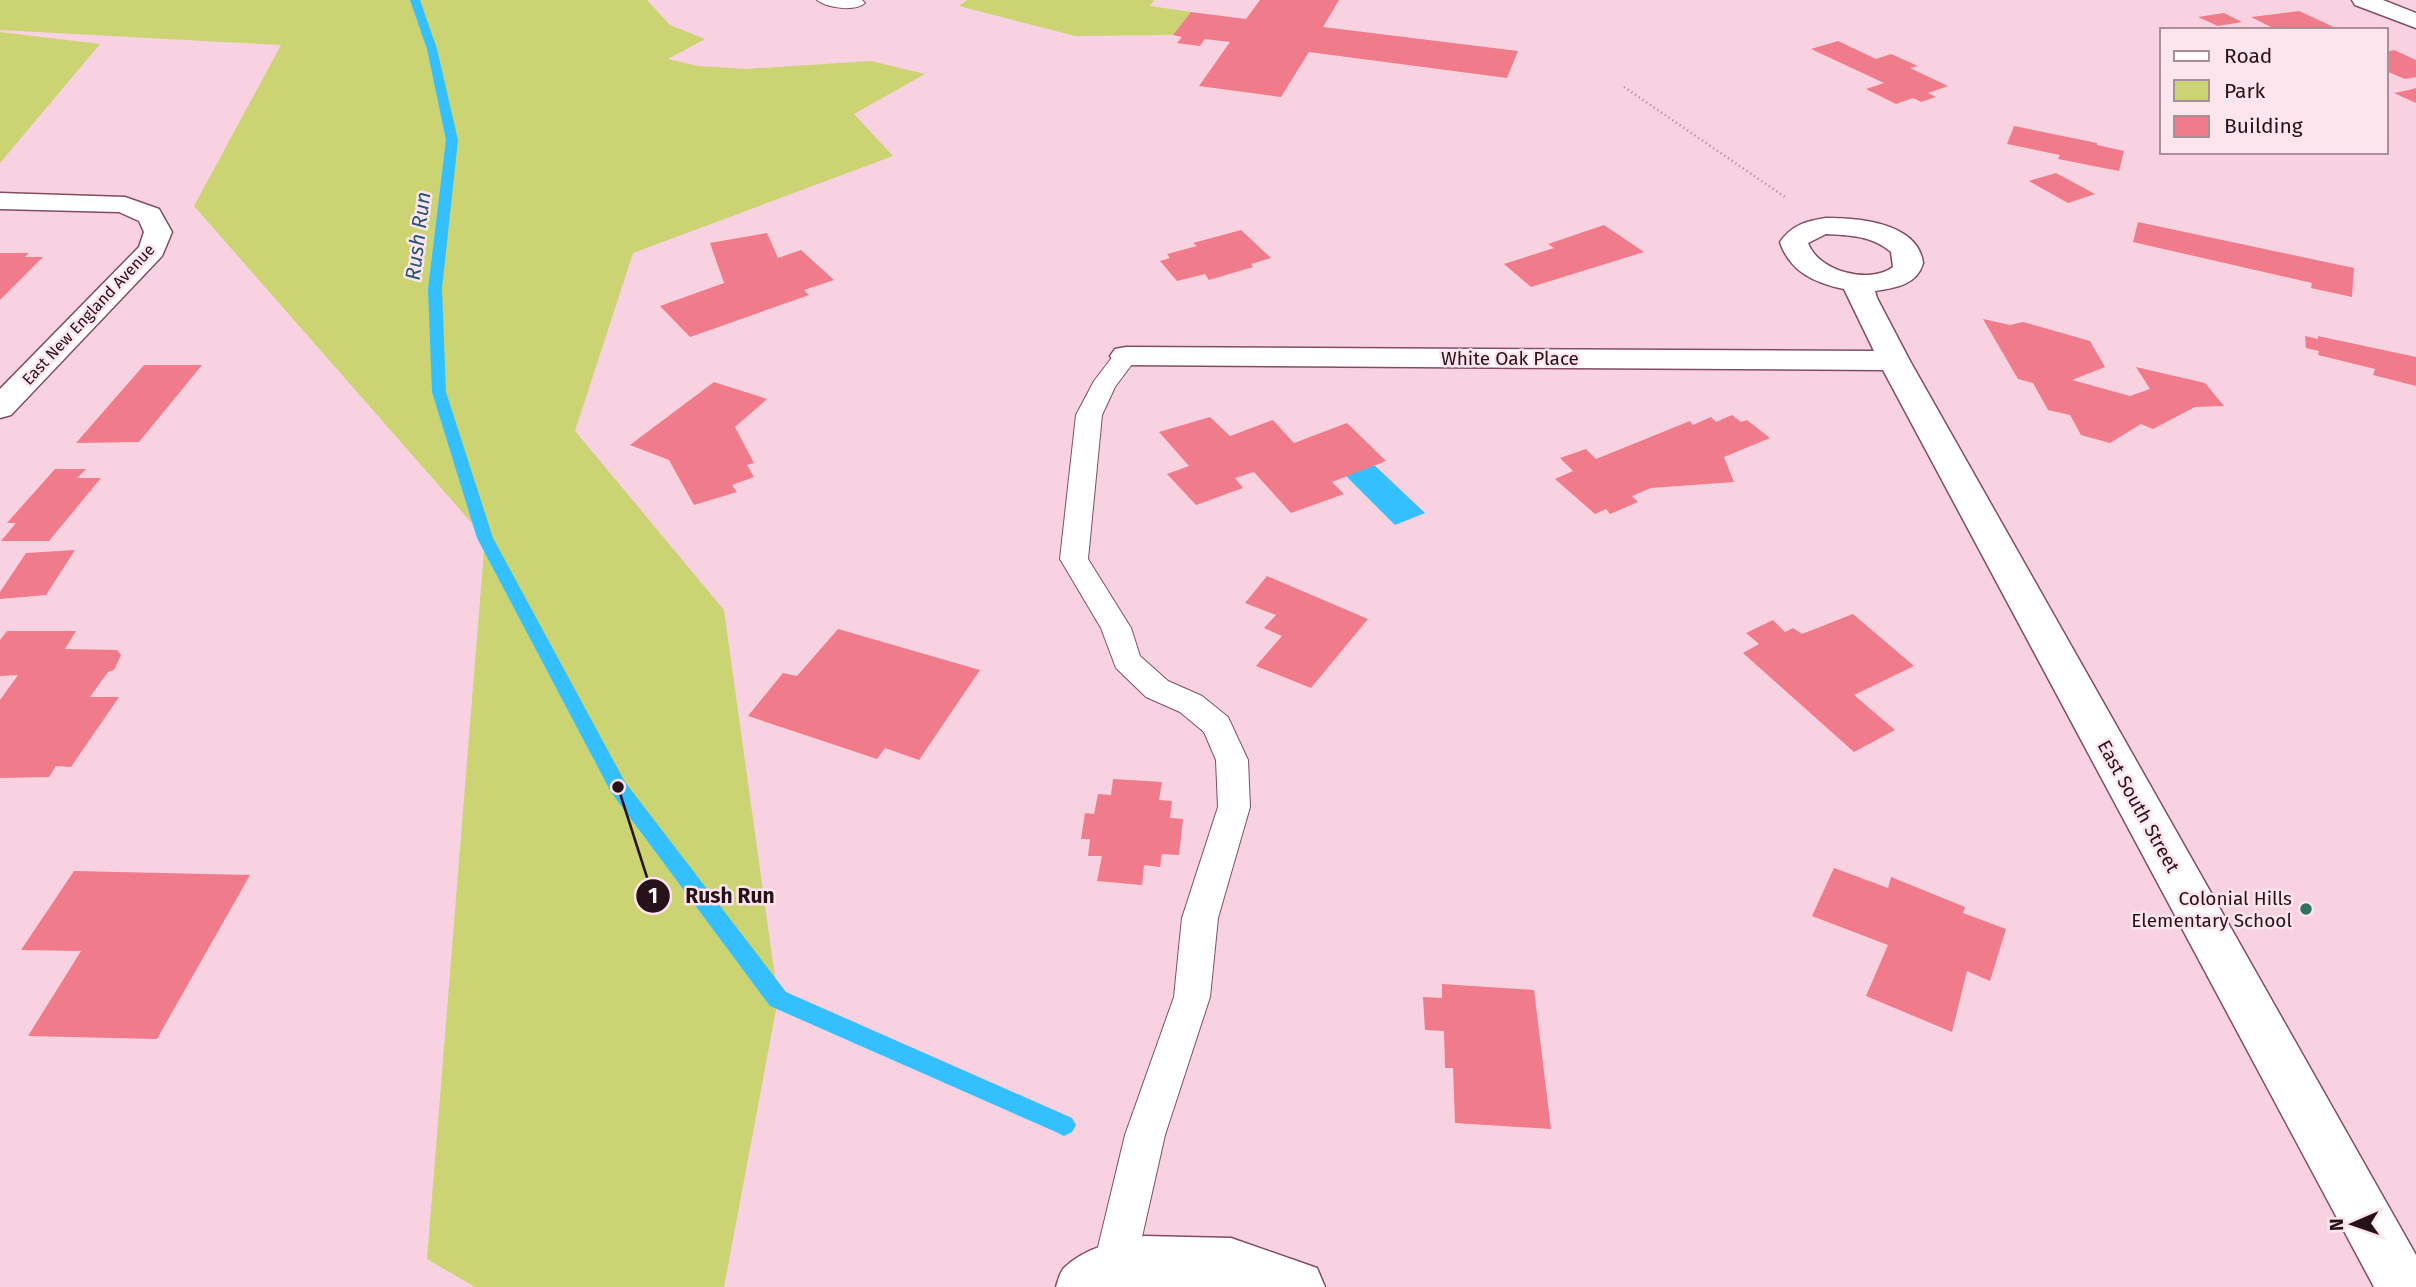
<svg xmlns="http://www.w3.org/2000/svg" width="2416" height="1287" font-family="'Fira Sans',sans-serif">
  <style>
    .green { fill: #cbd372 }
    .water { fill: #34c0fe }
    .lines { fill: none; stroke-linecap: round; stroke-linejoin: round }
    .stream { fill: #34c0fe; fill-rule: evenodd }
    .building { fill: #f07b8a }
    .service-casing { stroke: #814d64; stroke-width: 2 }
    .minor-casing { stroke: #814d64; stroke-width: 3 }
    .path { stroke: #a38490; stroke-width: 2.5; stroke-dasharray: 1 3.5; stroke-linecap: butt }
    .service { fill: #fff; fill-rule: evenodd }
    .minor { fill: #fff; fill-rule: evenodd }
    .poi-dot { fill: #30715f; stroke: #fde4ed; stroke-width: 2.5 }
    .labels { text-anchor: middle; stroke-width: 5; stroke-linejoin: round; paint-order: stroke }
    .far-street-label { font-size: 16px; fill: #27121b; stroke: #fde4ed }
    .street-label { font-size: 19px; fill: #27121b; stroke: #fde4ed }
    .poi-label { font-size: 19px; fill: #27121b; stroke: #fde4ed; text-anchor: end }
    .water-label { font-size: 21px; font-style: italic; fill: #235771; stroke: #fde4ed }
    .leader { fill: none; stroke: #27121b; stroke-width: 2.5 }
    .callout-dot { fill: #27121b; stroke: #fde4ed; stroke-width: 2.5 }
    .mark-label { font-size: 21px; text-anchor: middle; font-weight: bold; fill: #fff }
    .callout-label { font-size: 21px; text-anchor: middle; font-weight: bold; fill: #27121b; stroke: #fde4ed; stroke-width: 5; stroke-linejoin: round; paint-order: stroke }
  </style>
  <rect width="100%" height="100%" fill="#f8d2e1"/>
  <!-- green -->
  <path class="green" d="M0,0H647L670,25L705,39L668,59L698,66L745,69L871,61L925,74L854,114L893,156L633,253L575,431L724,610L778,999L724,1287H475L427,1259L485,538L194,206L281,45L0,30Z
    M967,0H1154L1150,6L1191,12L1173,35L1075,36L959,6Z
    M0,32L100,44L0,163Z"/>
  <!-- water -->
  <path class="water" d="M1372,463L1425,513L1395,525L1343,473Z"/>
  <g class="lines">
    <!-- stream -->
    <path class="stream" d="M410,0H420L437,49L458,140L442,289L446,392L493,538L625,782L786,992L1072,1118L1076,1125L1072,1132L1064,1136L1056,1132L770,1006L611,792L477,538L432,392L428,289L446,140L427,49Z"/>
  </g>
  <!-- building -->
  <path class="building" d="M1260,0H1339L1323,27L1518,51L1507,78L1309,52L1281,97L1199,86L1230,42L1205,39L1200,46L1177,43L1182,37L1173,35L1191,12L1246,19Z
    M2299,11L2336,28L2277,30L2251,17Z
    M2224,13L2242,22L2218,26L2198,17Z
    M1838,41L1876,59L1891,54L1918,66L1910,68L1948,86L1928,93L1936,97L1921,102L1913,98L1896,104L1866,89L1884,83L1811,49Z
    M2394,50L2416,60V77L2405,79L2386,71V52Z
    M2416,88V103L2394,93L2409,90Z
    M2014,126L2097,143V145L2124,151L2119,171L2058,159L2060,155L2007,144Z
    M2056,173L2095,194L2068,203L2029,181Z
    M2138,222L2354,268L2352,297L2311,288L2312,283L2133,242Z
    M1604,225L1644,252L1531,287L1504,264L1554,248L1548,244Z
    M1241,230L1271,258L1251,264L1253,267L1209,280L1205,274L1177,281L1160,261L1170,258L1167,254L1197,246L1193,243Z
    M767,233L778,258L801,250L834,280L804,290L809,295L690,337L660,306L724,283L710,243Z
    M0,253H29L25,257H43L0,300Z
    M1983,319L2010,325L2023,322L2090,341L2105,367L2072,380L2130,396L2150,389L2136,367L2205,383L2224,406L2195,407L2153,429L2141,424L2110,443L2081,435L2070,415L2048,410L2033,383L2018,379Z
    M2305,336L2318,339V336L2416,357V386L2373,375L2375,369L2318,355L2319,351L2306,348Z
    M144,365H202L139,442L76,443Z
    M714,382L767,399L735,427L754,463L747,465L754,477L732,485L737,492L694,505L669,460L630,445Z
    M1732,415L1741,422L1747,420L1770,438L1724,457L1734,482L1651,488L1632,496L1638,502L1610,514L1606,509L1595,514L1555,479L1573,471L1560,458L1586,449L1596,459L1690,421L1693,425L1711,417L1716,422Z
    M1210,417L1230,436L1273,420L1294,443L1347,423L1386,461L1332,482L1344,494L1291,513L1254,472L1235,478L1243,488L1196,505L1167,474L1189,466L1159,432Z
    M55,469H86L77,478H101L49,541H1L16,523H7Z
    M75,550L46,595L0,599V592L26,553Z
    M1267,576L1368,619L1311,688L1256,666L1282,636L1264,628L1276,615L1245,603Z
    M1853,614L1914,666L1854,695L1895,730L1854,752L1743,653L1759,644L1746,633L1773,620L1785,632L1793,628L1802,634Z
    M838,629L980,670L919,760L885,748L877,759L748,716L783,673L797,676Z
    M7,631H76L65,649L117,650L121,655L114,670L108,672L90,697H119L71,767L56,766L49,777L0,778V700L18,675L0,676V640Z
    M1113,779L1162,782L1159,800L1172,801L1170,818L1183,819L1179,855L1162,854L1160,867L1144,865L1142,885L1097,881L1102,856H1088L1090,839H1081L1085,813L1094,814L1098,794L1111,795Z
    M1834,868L1888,888L1891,877L1965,907L1963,913L2006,929L1990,981L1967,971L1952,1032L1866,996L1888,945L1812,916Z
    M74,871L250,875L157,1039L28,1036L81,951L21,950Z
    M1442,984L1534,990L1551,1129L1455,1123L1453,1068H1445L1444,1031L1425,1030L1423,997L1442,998Z"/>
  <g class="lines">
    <!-- service casing -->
    <g class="service-casing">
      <path id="service" d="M817,0H862L865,3C855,12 827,8 817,0Z
        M1126,349L1135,351L1138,356L1115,387L1102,415L1088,559L1131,628L1140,656L1168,681L1202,696L1228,717L1248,760L1250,807L1218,918L1210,997L1165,1135L1135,1268L1129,1283L1118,1287L1099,1283L1093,1268L1125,1135L1174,997L1182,918L1218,807L1216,760L1204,732L1180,712L1146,697L1116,668L1101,628L1060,559L1076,415L1094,381L1117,351Z"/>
    </g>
    <!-- minor casing -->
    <g class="minor-casing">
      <path id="minor" d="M2352,0H2383L2416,13V28L2355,5Z
        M0,193L125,197L159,209L172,232L162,256L11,415L0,418V389L139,247L144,232L139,221L119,212L0,209Z
        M1826,218C1857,218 1918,222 1923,263C1917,285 1895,288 1875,291L1877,298L1910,361L2416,1255V1287H2374L1883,370L1126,365L1115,363L1110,356L1115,349L1126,347L1874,351L1844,289C1815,283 1790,272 1780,242C1792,225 1806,221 1826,218ZM1826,234C1849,235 1873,236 1891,252L1893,267C1869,285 1818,271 1808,243Z
        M1144,1236L1231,1238L1317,1268L1325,1287H1056C1058,1281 1060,1271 1065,1267C1086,1247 1117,1241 1144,1236Z"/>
    </g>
    <!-- path -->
    <path class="path" d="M1624,87L1785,197"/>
    <!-- service -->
    <use href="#service" class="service"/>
    <!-- minor -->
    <use href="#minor" class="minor"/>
  </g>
  <!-- markers -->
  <circle class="poi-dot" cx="2306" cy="909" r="7"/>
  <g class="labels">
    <!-- far-street labels -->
    <g class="far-street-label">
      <text transform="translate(88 314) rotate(-47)" y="6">East New England Avenue</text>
    </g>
    <!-- street labels -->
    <g class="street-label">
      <text x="1510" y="365">White Oak Place</text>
      <text transform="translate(2139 806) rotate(61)" y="7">East South Street</text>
    </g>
    <!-- poi labels -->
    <g class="poi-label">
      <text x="2292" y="905">Colonial Hills<tspan x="2292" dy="22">Elementary School</tspan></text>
    </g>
    <!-- water labels -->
    <g class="water-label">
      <text transform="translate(418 236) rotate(-83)" y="7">Rush Run</text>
    </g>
  </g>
  <!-- callouts -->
  <path class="leader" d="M618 787L653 896"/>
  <g class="callout-dot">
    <circle cx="618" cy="787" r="7"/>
    <circle cx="653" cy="896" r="18"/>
  </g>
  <g class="mark-label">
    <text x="653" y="903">1</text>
  </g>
  <g class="callout-label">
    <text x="730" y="903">Rush Run</text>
  </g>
  <!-- legend -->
  <rect x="2160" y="28" width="228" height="126" fill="#fde4ed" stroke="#a79099" stroke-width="2"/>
  <rect x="2174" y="51" width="35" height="10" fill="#ffffff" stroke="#a79099" stroke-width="2"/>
  <text x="2224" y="63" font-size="21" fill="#27121b">Road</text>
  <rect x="2174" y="80" width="35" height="21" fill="#cbd372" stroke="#a79099" stroke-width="2"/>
  <text x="2224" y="98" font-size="21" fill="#27121b">Park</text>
  <rect x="2174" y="116" width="35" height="21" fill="#f07b8a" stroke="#a79099" stroke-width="2"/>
  <text x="2224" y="133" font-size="21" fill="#27121b">Building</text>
  <!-- north arrow -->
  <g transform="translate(2353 1224) rotate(268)" stroke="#fde4ed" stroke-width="5" paint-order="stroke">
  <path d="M0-5L12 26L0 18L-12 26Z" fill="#27121b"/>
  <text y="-10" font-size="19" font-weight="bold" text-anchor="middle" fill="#27121b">N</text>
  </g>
</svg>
